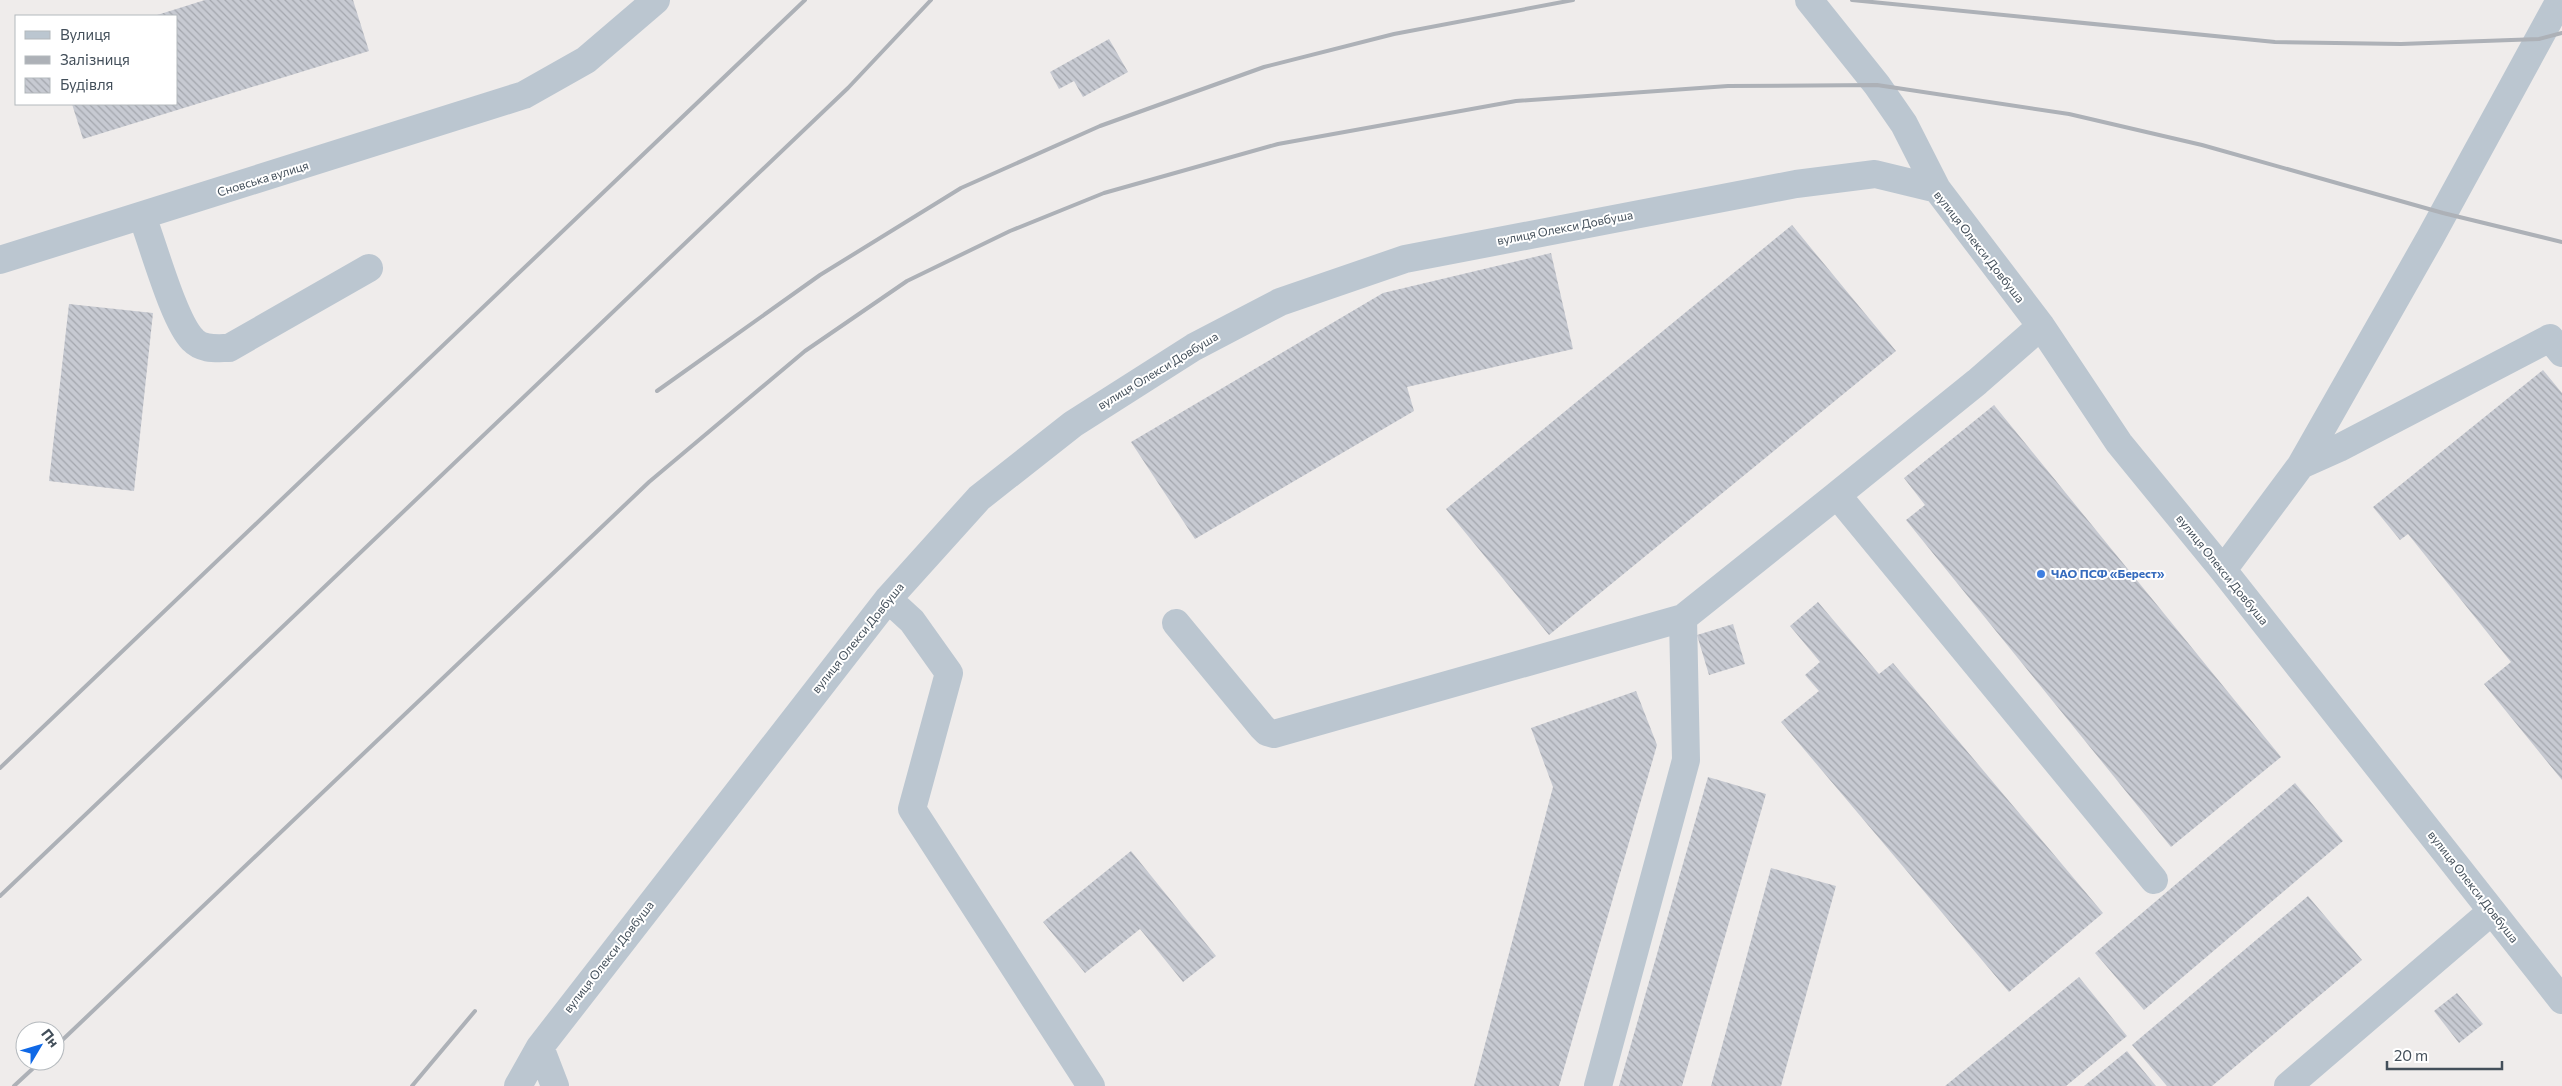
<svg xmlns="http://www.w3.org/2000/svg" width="2562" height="1086" font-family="Commissioner,sans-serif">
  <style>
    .building { fill: url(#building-back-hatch) }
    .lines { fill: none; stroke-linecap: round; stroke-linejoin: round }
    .minor { stroke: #bbc6d0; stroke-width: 28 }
    .rail { stroke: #adb1b7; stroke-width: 4 }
    .shop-dot { fill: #3f7fe0; stroke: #fff; stroke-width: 2 }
    .labels { text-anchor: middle; stroke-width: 4; stroke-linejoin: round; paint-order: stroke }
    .street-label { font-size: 12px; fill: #434f5a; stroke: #fff }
    .shop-label { font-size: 12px; font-weight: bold; fill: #366cbe; stroke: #fff; text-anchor: start }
  </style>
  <defs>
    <pattern id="building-back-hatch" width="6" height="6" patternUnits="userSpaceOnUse" patternTransform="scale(1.25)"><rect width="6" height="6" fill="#c7cad2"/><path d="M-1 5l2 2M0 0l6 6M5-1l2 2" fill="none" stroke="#a3a6ad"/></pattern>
  </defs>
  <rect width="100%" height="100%" fill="#efeceb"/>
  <!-- building -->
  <path class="building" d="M205,0H353L369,51L83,139L72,104H176V16H154Z
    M1109,39L1128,72L1083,97L1074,81L1059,89L1050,72Z
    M1792,225L1896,351L1549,635L1446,509Z
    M1551,253L1573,349L1407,387L1414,411L1195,539L1131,442L1383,293Z
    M69,304L153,313L134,491L49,481Z
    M2543,370L2562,393V780L2484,684L2511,662L2408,534L2400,540L2373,507Z
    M1994,405L2281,757L2171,847L1906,520L1925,505L1904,478Z
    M1818,602L1879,674L1893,663L2103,913L2009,992L1781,722L1819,691L1805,675L1820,662L1790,626Z
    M1733,624L1745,664L1709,675L1697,635Z
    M1636,691L1657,745L1559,1086H1474L1553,787L1531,728Z
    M1708,777L1766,794L1682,1086H1619Z
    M2295,783L2343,841L2144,1010L2095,953Z
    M1131,851L1216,956L1183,982L1140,929L1085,973L1043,922Z
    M1771,868L1836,886L1781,1086H1711Z
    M2308,896L2362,960L2212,1086H2167L2132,1045Z
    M2079,977L2127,1036L2066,1086H1945Z
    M2457,993L2483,1024L2459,1043L2434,1011Z
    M2127,1051L2156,1086H2084Z"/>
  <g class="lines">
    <!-- minor -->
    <path class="minor" d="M1809,0L1877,85L1904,124L1937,189L2041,326L2119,443L2223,570L2562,1000
      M142,216C153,244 174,322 193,340C202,350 217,348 229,348L369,268
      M0,260L524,95L586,60L656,0
      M2041,326L1977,382L1837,495L2154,880
      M2301,465L2339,448L2550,338L2562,353
      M2223,570L2301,465L2430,238L2560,0
      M888,599L912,621L949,673L912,809L1091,1086
      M1176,623L1262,727L1267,732L1274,734L1683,618L1837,495
      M540,1047L555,1086
      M518,1086L540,1047L888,599L979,498L1073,424L1194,347L1280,302L1405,259L1796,184L1875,174L1937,189
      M1598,1086L1686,760L1683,618
      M2288,1086L2492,911"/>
    <!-- rail -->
    <path class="rail" d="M1852,0L2275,42L2401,44L2539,39L2562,33
      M657,391L820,275L961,188L1100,126L1264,67L1394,34L1573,0
      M0,768L805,0
      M0,896L848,88L931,0
      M55,1047L649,482L805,351L907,281L1010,231L1104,193L1278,144L1516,101L1728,86L1877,85L2069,114L2202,145L2443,213L2562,242
      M14,1086L41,1061
      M412,1086L475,1011"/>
  </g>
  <!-- markers -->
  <circle class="shop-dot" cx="2041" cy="574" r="5"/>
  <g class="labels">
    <!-- street labels -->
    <g class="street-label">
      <text transform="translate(263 179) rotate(-17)" y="4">Сновська вулиця</text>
      <text transform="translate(1565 228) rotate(-11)" y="4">вулиця Олекси Довбуша</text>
      <text transform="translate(1979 247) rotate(52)" y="4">вулиця Олекси Довбуша</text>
      <text transform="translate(1158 371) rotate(-31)" y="4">вулиця Олекси Довбуша</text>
      <text transform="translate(2222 570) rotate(51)" y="4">вулиця Олекси Довбуша</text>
      <text transform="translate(858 638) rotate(-51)" y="4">вулиця Олекси Довбуша</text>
      <text transform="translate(2473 887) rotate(52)" y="4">вулиця Олекси Довбуша</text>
      <text transform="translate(609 957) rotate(-52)" y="4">вулиця Олекси Довбуша</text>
    </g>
    <!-- shop labels -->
    <g class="shop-label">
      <text x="2051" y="578">ЧАО ПСФ «Берест»</text>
    </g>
  </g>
  <!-- legend -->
  <rect x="15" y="15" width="162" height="90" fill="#ffffff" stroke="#b4b9bd"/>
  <rect x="25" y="31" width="25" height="8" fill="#bbc6d0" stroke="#b4b9bd"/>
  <text x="60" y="40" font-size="15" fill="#434f5a">Вулиця</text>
  <rect x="25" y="56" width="25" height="8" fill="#adb1b7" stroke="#b4b9bd"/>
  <text x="60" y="65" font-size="15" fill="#434f5a">Залізниця</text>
  <rect x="25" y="78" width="25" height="15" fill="url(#building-back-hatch)" stroke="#b4b9bd"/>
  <text x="60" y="90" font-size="15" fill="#434f5a">Будівля</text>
  <!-- north arrow -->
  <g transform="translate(40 1046) rotate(52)"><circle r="24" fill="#ffffff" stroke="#b4b9bd"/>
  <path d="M0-4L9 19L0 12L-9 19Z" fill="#0f68e6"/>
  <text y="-8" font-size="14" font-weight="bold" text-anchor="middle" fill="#434f5a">Пн</text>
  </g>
  <!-- scale -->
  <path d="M2387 1061v8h115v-8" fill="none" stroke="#434f5a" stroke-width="2.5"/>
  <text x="2394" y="1061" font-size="15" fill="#434f5a" stroke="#ffffff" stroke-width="4" paint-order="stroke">20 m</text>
</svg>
